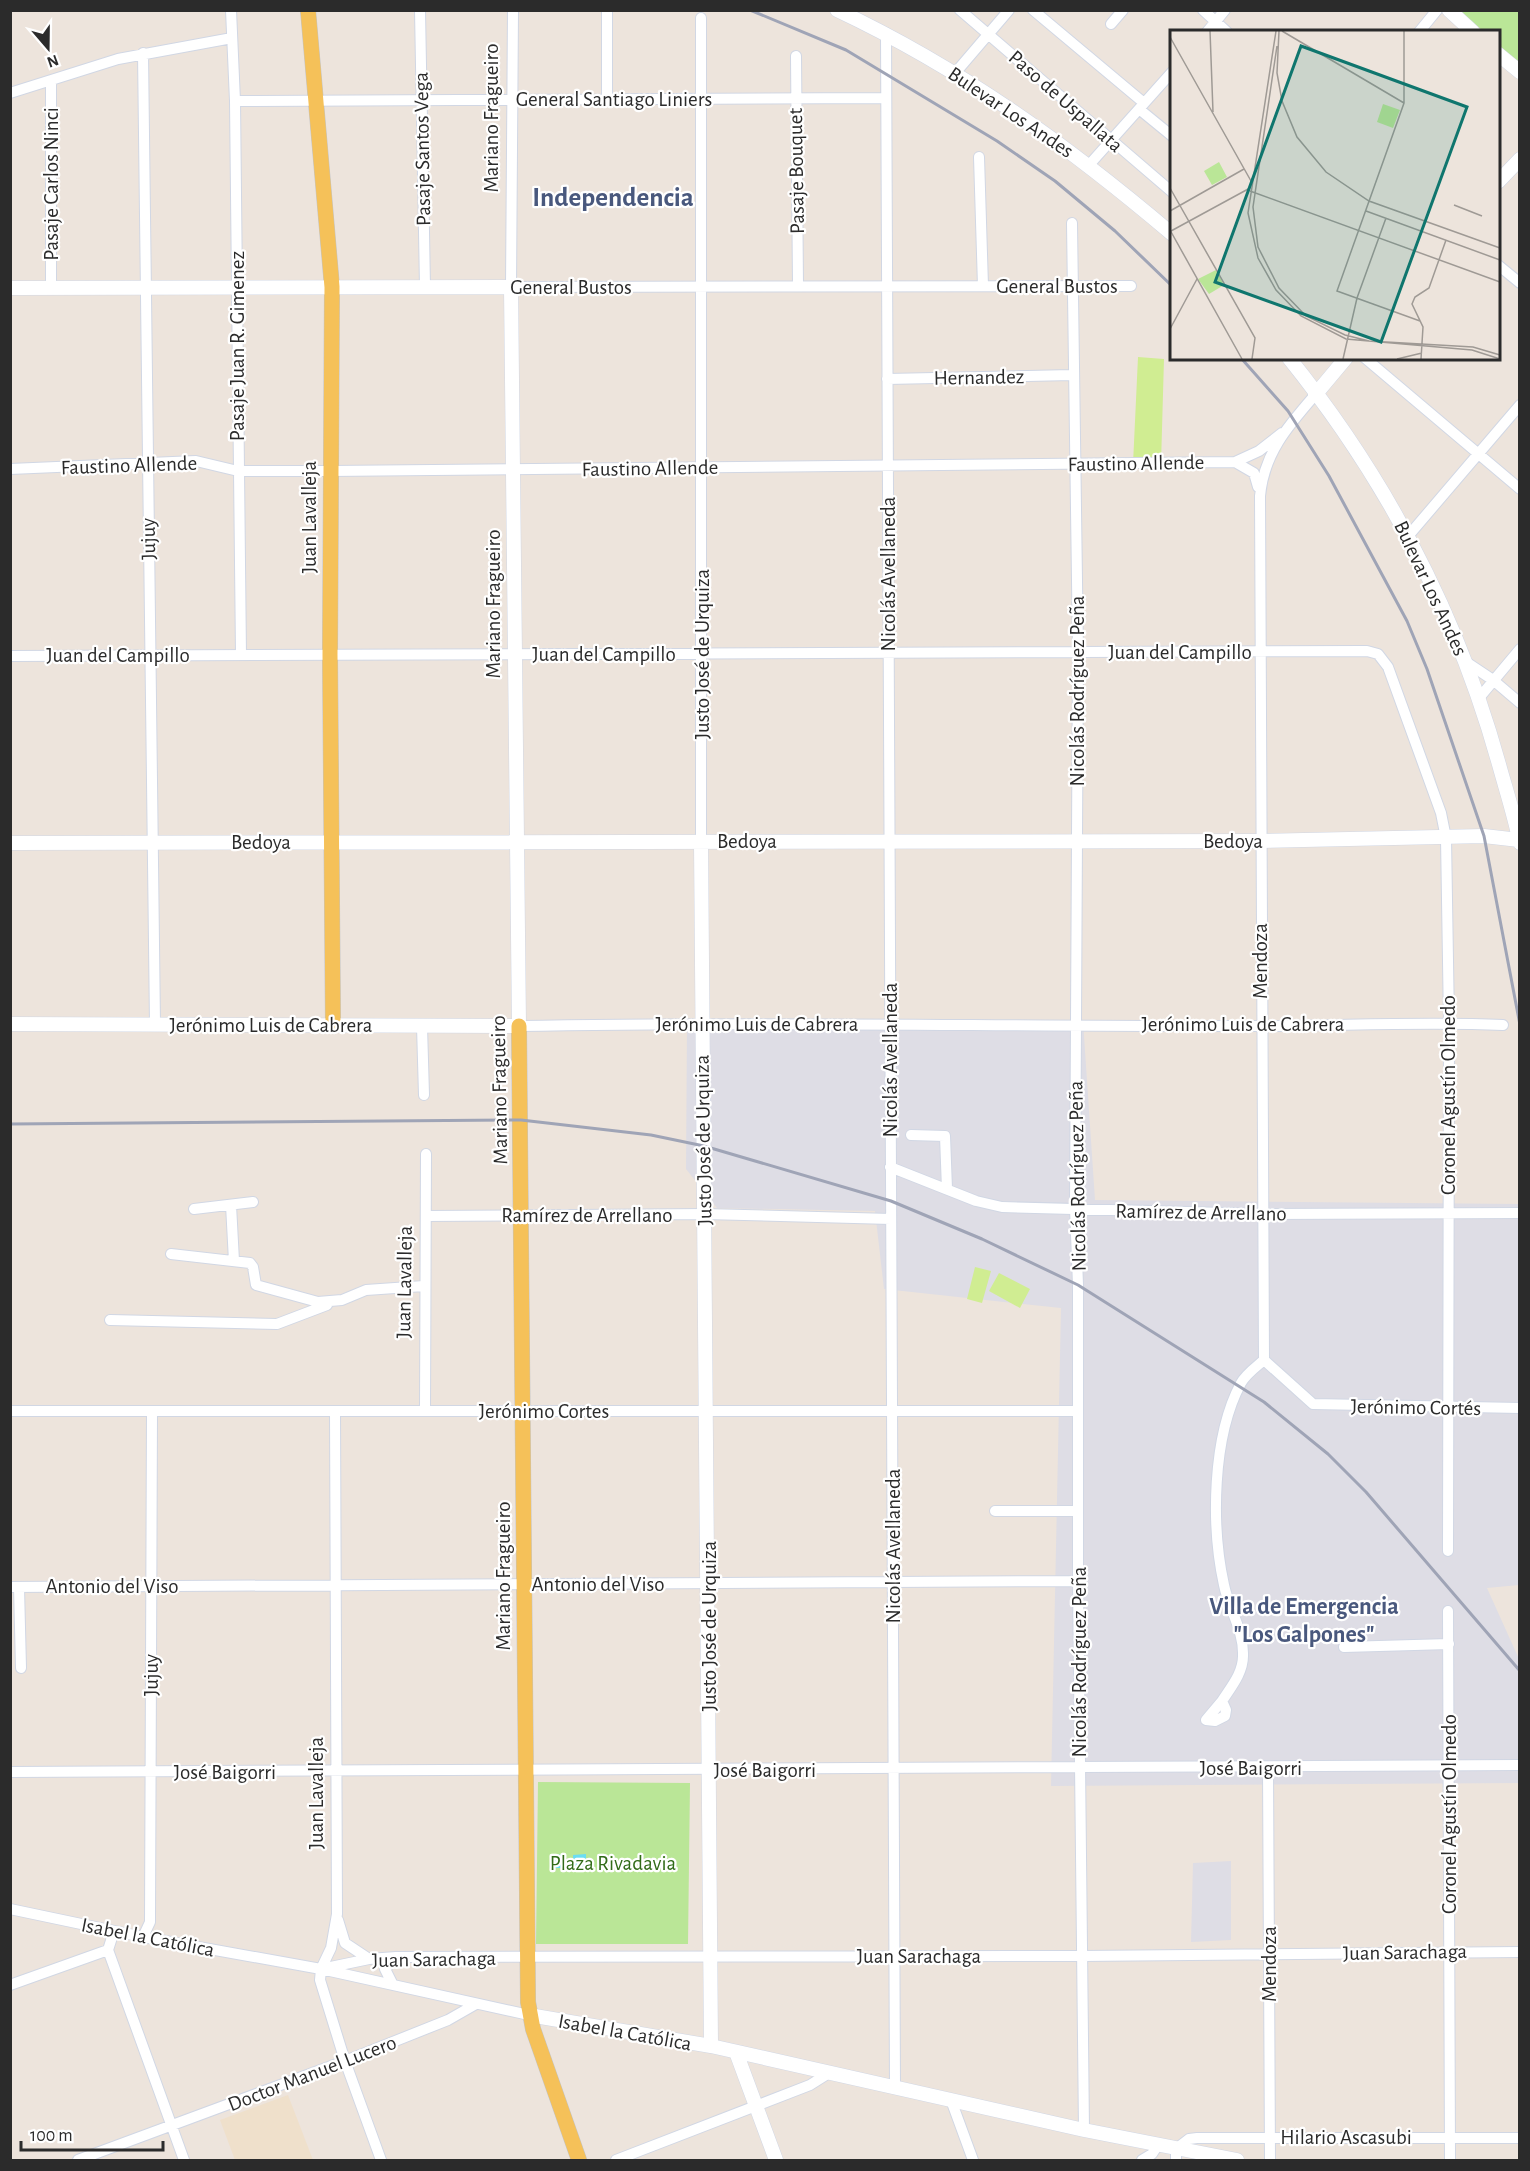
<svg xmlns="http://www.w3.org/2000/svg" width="1530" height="2171" font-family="'Alegreya Sans',sans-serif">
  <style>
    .industrial { fill: #dedde5 }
    .education { fill: #efe0cb }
    .green { fill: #bae697 }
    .pitch { fill: #d0ed92 }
    .water { fill: #6bddf3 }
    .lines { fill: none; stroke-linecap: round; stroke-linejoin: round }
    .street-casing { stroke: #d1d7e4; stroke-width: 12 }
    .secondary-casing { stroke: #d1d7e4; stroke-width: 15 }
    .primary-casing { stroke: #c4c4c4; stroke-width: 16 }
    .street { stroke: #fff; stroke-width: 10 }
    .secondary { stroke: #fff; stroke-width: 14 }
    .primary { stroke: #f5c159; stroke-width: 15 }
    .rail { stroke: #9fa4b6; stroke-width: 3 }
    .labels { text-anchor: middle; stroke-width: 4.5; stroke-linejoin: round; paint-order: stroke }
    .street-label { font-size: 21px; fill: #2b2b2b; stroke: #fff }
    .park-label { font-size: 21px; fill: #316b18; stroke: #fff }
    .quarter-label { font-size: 24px; font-weight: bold; fill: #49587d; stroke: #fff }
    .district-label { font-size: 27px; font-weight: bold; fill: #49587d; stroke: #fff }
    .inset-road { fill: none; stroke: #9f9a95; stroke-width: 1.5 }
    .view { fill: #0f766e; fill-opacity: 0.15; stroke: #0f766e; stroke-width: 3 }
    .inset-edge { fill: none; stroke: #2b2b2b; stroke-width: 3 }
  </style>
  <rect width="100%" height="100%" fill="#ede4dc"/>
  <!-- industrial -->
  <path class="industrial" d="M1083,1021L1095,1200L1519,1204V1585L1487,1588L1519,1659V1783L1051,1786L1061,1308L884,1289L875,1211L717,1208L686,1169L687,1023Z
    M1231,1861V1940L1191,1942L1193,1863Z"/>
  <!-- education -->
  <path class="education" d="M288,2095L313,2160H235L220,2120Z"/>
  <!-- green -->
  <path class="green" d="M1460,11H1519V64L1499,45L1498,32L1483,31Z
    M538,1782L690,1783L688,1944H536Z"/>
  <!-- pitch -->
  <path class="pitch" d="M1138,357L1164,359L1161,464H1133Z
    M975,1267L991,1271L982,1303L967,1299Z
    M999,1273L1030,1289L1020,1308L989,1291Z"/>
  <!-- water -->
  <path class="water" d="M551,1854L565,1855L566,1864H573V1855L586,1854V1868H552Z"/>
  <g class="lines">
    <!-- street casing -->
    <g class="street-casing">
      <path id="street" d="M231,10L235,101L241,655
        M420,10L425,287
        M513,10L511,287L1131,286
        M960,10L1172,192
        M1033,10L1144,103
        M1203,10L1227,32
        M701,18V842
        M1111,24L1123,10
        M1207,32L1225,10
        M1419,32L1437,10
        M886,33L895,2088
        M143,53L155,1024
        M796,56L798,286
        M956,72L1009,10
        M51,81V288
        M10,93L118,59L232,38
        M607,99V10
        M235,101L886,98
        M1139,109L1172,136
        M979,157L983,286
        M1089,165L1172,72
        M1072,223L1078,652L1075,1208L1078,1285V1581L1084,2130
        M1498,265L1520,283
        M1365,358L1520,489
        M887,379L1072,375
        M1315,395C1288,426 1264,453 1260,496L1264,1360L1313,1404L1520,1408
        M1235,462L1254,473L1258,487
        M10,469L196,461L238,471H330L1235,462L1259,451L1282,433
        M1409,535L1520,405
        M10,656L1367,651L1378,654L1388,667L1441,813L1446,838L1449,1022L1448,1551
        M1466,662L1493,680L1520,703
        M1479,698L1520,649
        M422,1026L424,1095
        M519,1026C766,1021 1013,1027 1261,1026C1341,1026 1422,1021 1503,1025
        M911,1135L945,1136L947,1189
        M890,1167L976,1201L1002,1207L1262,1214L1520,1213
        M231,1205L234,1261
        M194,1209L253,1202
        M426,1216L705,1214L891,1219
        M171,1254L250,1263L253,1267L256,1285L318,1302L342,1300L366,1290L424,1286
        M110,1320L277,1324L327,1305
        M425,1410L426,1154
        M10,1411H1078
        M335,1411L337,1914L331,1948L321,1969L320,1980L345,2061L381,2160
        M995,1511H1078
        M10,1587L1078,1581
        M19,1587L21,1668
        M1448,1611L1450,2160
        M1344,1647L1449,1644
        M1222,1701L1206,1720L1215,1721L1225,1716L1226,1710L1222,1701C1231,1687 1243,1673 1243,1656C1244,1630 1229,1610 1224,1585C1211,1526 1212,1437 1241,1383C1246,1374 1256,1367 1264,1360
        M1268,1768L1270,2160
        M10,1772L1520,1765
        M10,1909L143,1937L321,1969L529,2015
        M338,1920L345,1943L369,1959
        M114,1931L108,1950L184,2160
        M143,1937L150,1922L152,1411
        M321,1969L369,1959L396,1957L1081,1956L1520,1952
        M10,1985L108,1950
        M393,1985L385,1969L396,1957
        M951,2100L973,2160
        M78,2160L345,2061L448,2020L476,2004
        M616,2160L810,2085L829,2073
        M1142,2160L1152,2154L1158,2145
        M1176,2160V2149L1189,2139L1197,2138H1520"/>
    </g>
    <!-- secondary casing -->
    <g class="secondary-casing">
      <path id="secondary" d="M837,10C962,69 1067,145 1172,234
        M1449,10L1473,32
        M1498,54L1520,72
        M1498,182L1520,159
        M10,288L511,287L519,1026L10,1024
        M1289,358C1388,481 1458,615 1500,768C1507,793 1515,818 1520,843
        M1315,395L1346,358
        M701,842L711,2046
        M10,843L1260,841L1484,836L1519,840
        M529,2015L711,2046L1084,2130L1237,2160
        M736,2052L776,2160"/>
    </g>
    <!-- primary casing -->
    <g class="primary-casing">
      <path id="primary" d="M308,10L332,287L330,655L333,1025
        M519,1026L528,2002L533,2029L579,2160"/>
    </g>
    <!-- street -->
    <use href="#street" class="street"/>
    <!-- secondary -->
    <use href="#secondary" class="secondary"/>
    <!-- primary -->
    <use href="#primary" class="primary"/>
    <!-- rail -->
    <path class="rail" d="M750,10L846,50L997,141L1055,181L1115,231L1172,286
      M1241,358L1288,411L1329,476L1407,621L1427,669L1484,836L1520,1025
      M10,1124L521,1120L651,1135L704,1146L891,1201L982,1239L1078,1285L1264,1402L1328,1454L1366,1492L1520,1671"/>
  </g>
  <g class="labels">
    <!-- street labels -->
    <g class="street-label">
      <text x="614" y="106">General Santiago Liniers</text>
      <text transform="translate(1066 101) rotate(41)" y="7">Paso de Uspallata</text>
      <text transform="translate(1011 112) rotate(34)" y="7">Bulevar Los Andes</text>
      <text transform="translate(491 118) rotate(-90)" y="7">Mariano Fragueiro</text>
      <text transform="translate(422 149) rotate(-91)" y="7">Pasaje Santos Vega</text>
      <text transform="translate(796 171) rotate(-91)" y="7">Pasaje Bouquet</text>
      <text transform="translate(51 184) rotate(-90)" y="7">Pasaje Carlos Ninci</text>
      <text x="1057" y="293">General Bustos</text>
      <text x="571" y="294">General Bustos</text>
      <text transform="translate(237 346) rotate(-90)" y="7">Pasaje Juan R. Gimenez</text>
      <text transform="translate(979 377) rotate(-1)" y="7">Hernandez</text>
      <text transform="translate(1136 463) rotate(-1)" y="7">Faustino Allende</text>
      <text transform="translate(129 465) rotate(-2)" y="7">Faustino Allende</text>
      <text transform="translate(650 468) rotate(-1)" y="7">Faustino Allende</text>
      <text transform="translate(309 517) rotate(-90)" y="7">Juan Lavalleja</text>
      <text transform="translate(148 539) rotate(-91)" y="7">Jujuy</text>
      <text transform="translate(888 574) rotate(-90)" y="7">Nicolás Avellaneda</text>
      <text transform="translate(1431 588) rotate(65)" y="7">Bulevar Los Andes</text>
      <text transform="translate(493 604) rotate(-90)" y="7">Mariano Fragueiro</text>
      <text x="1180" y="659">Juan del Campillo</text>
      <text x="604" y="661">Juan del Campillo</text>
      <text transform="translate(702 654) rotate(-90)" y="7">Justo José de Urquiza</text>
      <text x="118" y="662">Juan del Campillo</text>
      <text transform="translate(1077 691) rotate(-90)" y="7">Nicolás Rodríguez Peña</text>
      <text x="747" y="848">Bedoya</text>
      <text x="1233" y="848">Bedoya</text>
      <text x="261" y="849">Bedoya</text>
      <text transform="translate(1260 961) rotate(-90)" y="7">Mendoza</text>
      <text x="757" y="1031">Jerónimo Luis de Cabrera</text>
      <text x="1243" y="1031">Jerónimo Luis de Cabrera</text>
      <text x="271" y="1032">Jerónimo Luis de Cabrera</text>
      <text transform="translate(890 1060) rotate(-90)" y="7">Nicolás Avellaneda</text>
      <text transform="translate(499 1090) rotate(-91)" y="7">Mariano Fragueiro</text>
      <text transform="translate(1448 1095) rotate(-90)" y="7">Coronel Agustín Olmedo</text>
      <text transform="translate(703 1140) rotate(-91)" y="7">Justo José de Urquiza</text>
      <text transform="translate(1077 1176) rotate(-91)" y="7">Nicolás Rodríguez Peña</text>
      <text transform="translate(1201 1212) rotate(1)" y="7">Ramírez de Arrellano</text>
      <text x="587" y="1222">Ramírez de Arrellano</text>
      <text transform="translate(404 1282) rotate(-89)" y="7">Juan Lavalleja</text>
      <text transform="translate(1416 1407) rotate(1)" y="7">Jerónimo Cortés</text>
      <text x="544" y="1418">Jerónimo Cortes</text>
      <text transform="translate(893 1546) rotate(-90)" y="7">Nicolás Avellaneda</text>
      <text transform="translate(503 1576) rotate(-90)" y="7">Mariano Fragueiro</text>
      <text x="598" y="1591">Antonio del Viso</text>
      <text x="112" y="1593">Antonio del Viso</text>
      <text transform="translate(709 1626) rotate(-90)" y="7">Justo José de Urquiza</text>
      <text transform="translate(1079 1662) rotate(-90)" y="7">Nicolás Rodríguez Peña</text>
      <text transform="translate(151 1675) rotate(-90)" y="7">Jujuy</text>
      <text x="1251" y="1775">José Baigorri</text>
      <text x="765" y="1777">José Baigorri</text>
      <text x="225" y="1779">José Baigorri</text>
      <text transform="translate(316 1793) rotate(-90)" y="7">Juan Lavalleja</text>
      <text transform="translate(1449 1814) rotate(-90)" y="7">Coronel Agustín Olmedo</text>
      <text transform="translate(148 1937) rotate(11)" y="7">Isabel la Católica</text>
      <text transform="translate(1405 1952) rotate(-1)" y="7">Juan Sarachaga</text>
      <text x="919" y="1963">Juan Sarachaga</text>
      <text transform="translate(434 1959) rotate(-1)" y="7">Juan Sarachaga</text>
      <text transform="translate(1269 1964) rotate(-90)" y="7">Mendoza</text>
      <text transform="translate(625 2032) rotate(10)" y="7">Isabel la Católica</text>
      <text transform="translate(312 2073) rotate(-21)" y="7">Doctor Manuel Lucero</text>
      <text x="1346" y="2144">Hilario Ascasubi</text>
    </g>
    <!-- park labels -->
    <g class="park-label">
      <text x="613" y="1870">Plaza Rivadavia</text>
    </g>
    <!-- quarter labels -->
    <g class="quarter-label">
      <text x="1304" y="1614">Villa de Emergencia<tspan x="1304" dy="28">"Los Galpones"</tspan></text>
    </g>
    <!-- district labels -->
    <g class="district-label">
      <text x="613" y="206">Independencia</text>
    </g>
  </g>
  <!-- overview -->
  <g transform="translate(1170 30)">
    <rect width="330" height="330" fill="#ede4dc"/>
    <path d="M213,74L230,80L223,98L207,92ZM49,132L57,147L42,155L34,141ZM46,240L54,255L39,264L28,249Z" fill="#bae697"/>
    <path class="inset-road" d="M40,1L43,82M106,1L78,183L88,228L106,260L131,286L176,309L302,320L330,329M109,1L107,43L112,71L127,107L156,142L199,171L330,218M112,1L234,73M234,1V73L167,261L250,291M0,7L81,151M107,16L83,177L88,217L109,258L136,286L175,305L199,311L303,317L330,325M0,158L85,308L82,329M80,161L330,252M284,175L312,186M0,181L74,139M196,181L330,230M0,200L72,329M1,201L80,158M0,299L27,249M173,329L187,268L216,188M227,329L252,323M251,329L253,297L242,274L245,267L259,258L276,210"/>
    <path class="view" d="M131,16L297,77L211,312L45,252Z"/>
    <rect width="330" height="330" class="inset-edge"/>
  </g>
  <!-- border -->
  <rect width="1530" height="2171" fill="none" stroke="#2b2b2b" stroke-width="24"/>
  <!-- north arrow -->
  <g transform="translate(48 48) rotate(160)" stroke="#ffffff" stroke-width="4.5" paint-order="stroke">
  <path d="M0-4.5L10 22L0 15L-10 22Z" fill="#2b2b2b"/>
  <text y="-9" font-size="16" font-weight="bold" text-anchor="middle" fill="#2b2b2b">N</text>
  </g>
  <!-- scale -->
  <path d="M21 2141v9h142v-9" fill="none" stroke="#2b2b2b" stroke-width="3"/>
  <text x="30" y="2141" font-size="18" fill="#2b2b2b" stroke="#ffffff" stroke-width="4.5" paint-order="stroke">100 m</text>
</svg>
